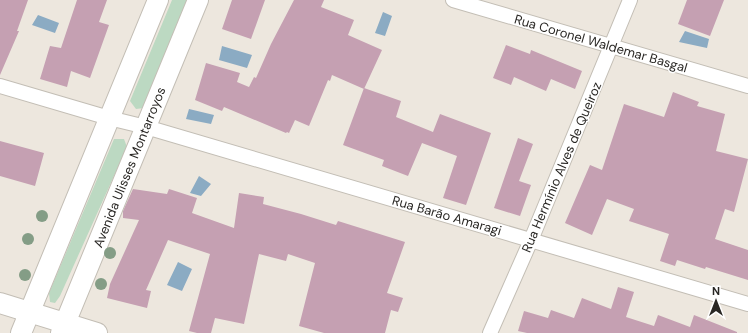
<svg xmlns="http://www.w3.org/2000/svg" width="748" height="333" font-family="'DM Sans',sans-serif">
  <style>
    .green { fill: #bcd9c2 }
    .water { fill: #8babc3 }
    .building { fill: #c5a0b2 }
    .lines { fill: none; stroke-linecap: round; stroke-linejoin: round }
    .minor-casing { stroke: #c3beb5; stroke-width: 16 }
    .secondary-casing { stroke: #c3beb5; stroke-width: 22 }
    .minor { stroke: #fff; stroke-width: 14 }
    .secondary { stroke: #fff; stroke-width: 20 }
    .tree { fill: #849d86 }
    .labels { text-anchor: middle; stroke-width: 3; stroke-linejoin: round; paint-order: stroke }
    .street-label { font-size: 13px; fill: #292724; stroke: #fff }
  </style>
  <rect width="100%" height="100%" fill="#ede7de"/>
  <!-- green -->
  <path class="green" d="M172,0H189L144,108L136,109L130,101Z
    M114,139H124L127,147L60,296L55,303L50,302L49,293Z"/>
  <!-- water -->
  <path class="water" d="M383,12L392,16L385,36L375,33Z
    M38,15L59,23L55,33L32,25Z
    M685,31L709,39L707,48L679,42Z
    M222,46L252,55L247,68L219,60Z
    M189,109L214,115L211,124L186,119Z
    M199,176L211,184L201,196L190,193Z
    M178,262L192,269L182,291L167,285Z"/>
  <!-- building -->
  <path class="building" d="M0,0H28L17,31H19L0,75Z
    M77,0H107L99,22L109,25L90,78L71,71L67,87L40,79L50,46L61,48Z
    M232,0H265L251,39L222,29Z
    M294,0H324L321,7L354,20L348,35L382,50L364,89L332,75L330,81L328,80L309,126L295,120L289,133L287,132L286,133L224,107L222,111L195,100L206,63L240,73L237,82L249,87L254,77L256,78L271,44Z
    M687,0H724L710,36L678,24Z
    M506,45L530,54L531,50L582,71L575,89L551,79L546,91L514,77L511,85L493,78Z
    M364,88L401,101L396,117L433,132L440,114L491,133L466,205L443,198L457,156L422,143L408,176L382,166L384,160L343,145Z
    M673,92L699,102L697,106L725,114L716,151L748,159L734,212L725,209L715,239L748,250V280L706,267L705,269L677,260L675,266L660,261L669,234L629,221L634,209L607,199L592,235L565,223L590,165L602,170L624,104L664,117Z
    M518,138L533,144L519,181L531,185L520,216L494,208Z
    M0,141L44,153L35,186L0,176Z
    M133,189L167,194L169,189L197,198L192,213L234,228L239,193L264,197L263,204L301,214L336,225L338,221L405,242L387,293L403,298L398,312L391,310L385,333H324L299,326L315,263L288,254L286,261L259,254L244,324L215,318L211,333H197L189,331L210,254L168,240L146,290L151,291L147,308L107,298L110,284L139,220L123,218V211Z
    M618,287L634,292L626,317L654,326L658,315L690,327L694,315L737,332V333H527L518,331L524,311L548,318L551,310L574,318L582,298L611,309Z"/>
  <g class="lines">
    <!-- minor casing -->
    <g class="minor-casing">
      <path id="minor" d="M453,0L748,86
        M0,86L109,118L146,127L748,304
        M490,333L531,240L630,0"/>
    </g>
    <!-- secondary casing -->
    <g class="secondary-casing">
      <path id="secondary" d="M0,303L97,333
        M21,333L158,0
        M61,333L198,0"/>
    </g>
    <!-- minor -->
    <use href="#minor" class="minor"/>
    <!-- secondary -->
    <use href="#secondary" class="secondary"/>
  </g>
  <!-- trees -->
  <g class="tree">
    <circle cx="42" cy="216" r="6"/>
    <circle cx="28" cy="239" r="6"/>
    <circle cx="110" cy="253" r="6"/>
    <circle cx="25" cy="275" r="6"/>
    <circle cx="101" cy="284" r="6"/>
  </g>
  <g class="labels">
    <!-- street labels -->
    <g class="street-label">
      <text transform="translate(601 43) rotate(16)" y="5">Rua Coronel Waldemar Basgal</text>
      <text transform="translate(129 167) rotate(-68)" y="5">Avenida Ulisses Montarroyos</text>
      <text transform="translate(561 167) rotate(-67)" y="5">Rua Hermínio Alves de Queiroz</text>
      <text transform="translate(447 215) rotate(16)" y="5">Rua Barão Amaragi</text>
    </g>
  </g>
  <!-- north arrow -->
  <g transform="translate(716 301)" stroke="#ffffff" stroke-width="3" paint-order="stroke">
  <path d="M0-3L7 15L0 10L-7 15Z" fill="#292724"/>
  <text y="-6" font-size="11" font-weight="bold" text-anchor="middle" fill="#292724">N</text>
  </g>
</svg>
